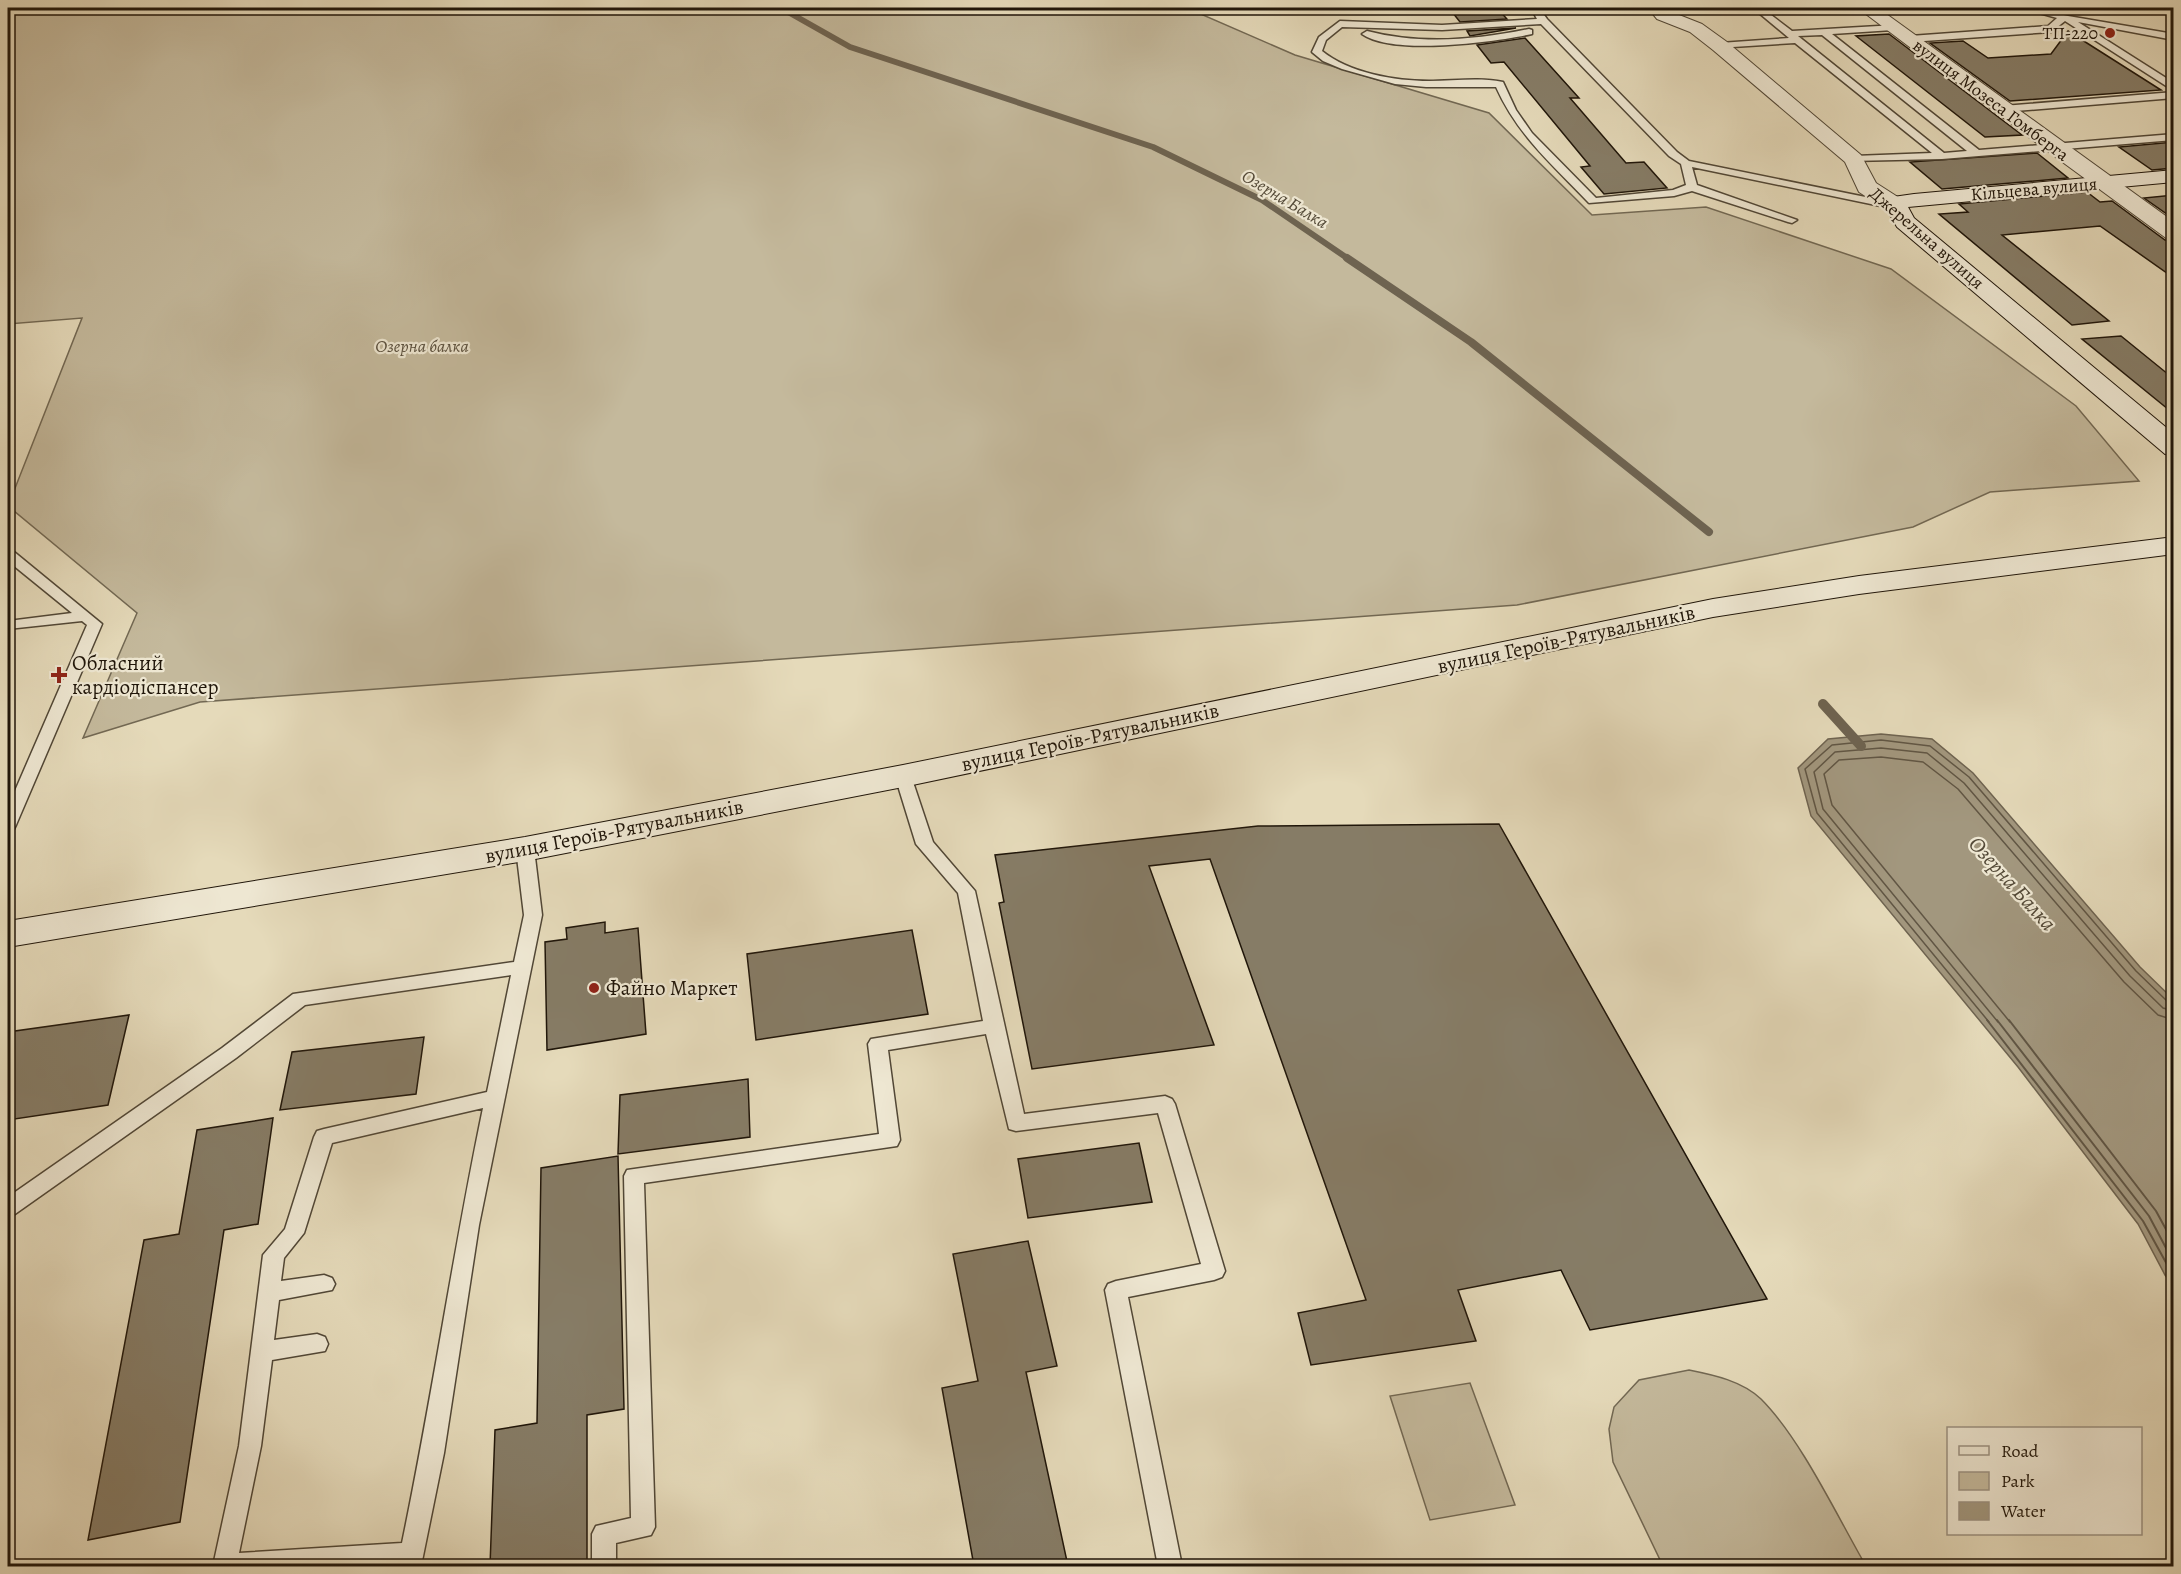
<svg xmlns="http://www.w3.org/2000/svg" width="2181" height="1574" font-family="Alegreya,serif">
  <style>
    .green { fill: #c4b99c; stroke: #726853; stroke-width: 1.5 }
    .water { fill: #a2977e; stroke: #6e6350; stroke-width: 1.5 }
    .lines { fill: none; stroke-linecap: round; stroke-linejoin: round }
    .shore-far1 { stroke: #615644; stroke-width: 1.5 }
    .shore { stroke: #615644; stroke-width: 2 }
    .stream-far2 { stroke: #6e6350; stroke-width: 6 }
    .stream-far1 { stroke: #6e6350; stroke-width: 8 }
    .stream { stroke: #6e6350; stroke-width: 10 }
    .building { fill: #867c66; stroke: #20160a; stroke-width: 1.5 }
    .lane-casing { stroke: #514736; stroke-width: 3 }
    .street-casing { stroke: #514736; stroke-width: 2 }
    .secondary-casing { stroke: #20160a; stroke-width: 2 }
    .lane { fill: #eee7d2; fill-rule: evenodd }
    .street { fill: #eee7d2; fill-rule: evenodd }
    .secondary { fill: #eee7d2; fill-rule: evenodd }
    .poi-dot { fill: #8f2418; stroke: #eee7d2; stroke-width: 2 }
    .labels { text-anchor: middle; stroke-width: 4.5; stroke-linejoin: round; paint-order: stroke }
    .far-poi-label { font-size: 18px; fill: #20160a; stroke: #eee7d2; text-anchor: end }
    .far-street-label { font-size: 18px; fill: #20160a; stroke: #eee7d2 }
    .far-water-label { font-size: 18px; font-style: italic; fill: #544a38; stroke: #eee7d2 }
    .far-park-label { font-size: 18px; font-style: italic; fill: #594f3d; stroke: #eee7d2 }
    .street-label { font-size: 21px; fill: #20160a; stroke: #eee7d2 }
    .poi-label { font-size: 21px; fill: #20160a; stroke: #eee7d2; text-anchor: start }
    .water-label { font-size: 22px; font-style: italic; fill: #544a38; stroke: #eee7d2 }
  </style>
  <rect width="100%" height="100%" fill="#e5daba"/>
  <filter id="stains"><feTurbulence type="fractalNoise" baseFrequency=".00333" numOctaves="4"/><feColorMatrix values="0 0 0 0 .2 0 0 0 0 .09 0 0 0 0 .02 0 0 0 .5 -.17"/></filter>
  <radialGradient id="worn" r=".72"><stop offset=".6" stop-color="#630" stop-opacity="0"/><stop offset="1" stop-color="#630" stop-opacity=".3"/></radialGradient>
  <!-- green -->
  <path class="green" d="M8,8H1187L1295,55L1489,113L1592,215L1706,207L1891,269L2076,406L2139,481L1990,492L1913,527L1517,605L200,702L83,738L137,613L8,506L82,318L8,324Z
    M1689,1370C1714,1375 1742,1381 1761,1399C1801,1439 1837,1516 1866,1566H1663L1613,1462L1609,1429L1614,1407L1639,1380Z
    M1470,1383L1515,1505L1430,1520L1390,1396Z"/>
  <!-- water -->
  <path class="water" d="M1881,734L1932,739L1973,773L2140,967L2173,999V1286L2165,1275L2138,1224L2018,1067L1811,816L1798,768L1828,739Z"/>
  <g class="lines">
    <!-- shore-far1 -->
    <path class="shore-far1" d="M1989,1022L1817,813L1805,769L1832,745L1881,740L1930,746L1969,777L2136,971L2167,1001L2174,1003
      M1998,1022L1823,809L1814,772L1835,752L1881,748L1927,753L1964,783L2130,976L2163,1008L2174,1011
      M2010,1022L1832,805L1824,774L1839,760L1881,757L1923,762L1958,789L2124,982L2158,1015L2174,1020"/>
    <!-- shore -->
    <path class="shore" d="M1987,1020L2143,1221L2174,1277
      M1997,1020L2149,1216L2174,1263
      M2009,1020L2156,1211L2174,1244"/>
    <!-- stream-far2 -->
    <path class="stream-far2" d="M781,8L850,47L1153,147L1262,200L1350,260"/>
    <!-- stream-far1 -->
    <path class="stream-far1" d="M1347,258L1471,342L1709,532"/>
    <!-- stream -->
    <path class="stream" d="M1823,704L1861,746"/>
  </g>
  <!-- building -->
  <path class="building" d="M1449,8H1497L1507,19L1460,22Z
    M1516,28L1470,36L1467,31Z
    M2068,31L2161,90L2010,101L1930,43L1963,41L1988,58L2051,54Z
    M1889,34L2022,135L1985,137L1856,36Z
    M1525,38L1579,98H1570L1626,163L1644,162L1667,188L1604,194L1581,167L1590,166L1504,62L1491,63L1477,45Z
    M2174,142V168L2152,170L2119,147Z
    M2037,153L2068,178L1942,189L1910,162Z
    M2087,192L2100,202L2112,201L2165,240L2174,242V278L2100,226L2002,235L2109,321L2072,325L1939,214L1968,212L1959,204Z
    M2174,195V219L2144,198Z
    M2121,336L2174,379V414L2082,339Z
    M1499,824L1767,1299L1590,1330L1561,1270L1458,1290L1476,1341L1311,1365L1298,1313L1366,1300L1210,859L1149,866L1214,1045L1032,1069L999,903L1004,902L995,855L1258,826Z
    M605,922V933L638,928L646,1034L547,1050L545,942L567,939L566,928Z
    M912,930L928,1014L756,1040L747,954Z
    M129,1015L108,1105L8,1120V1032Z
    M424,1037L416,1094L280,1110L292,1052Z
    M748,1079L750,1137L618,1154L620,1095Z
    M273,1118L258,1224L224,1230L180,1522L88,1540L144,1240L179,1234L197,1130Z
    M1139,1143L1152,1202L1028,1218L1018,1159Z
    M618,1156L624,1409L587,1415V1566H490L495,1430L537,1423L541,1168Z
    M1028,1241L1057,1366L1026,1372L1068,1566H974L942,1388L978,1381L953,1254Z"/>
  <g class="lines">
    <!-- lane casing -->
    <g class="lane-casing">
      <path id="lane" d="M1531,8H1539L1547,19L1677,152L1689,161L1895,203L1900,206L1895,209L1692,167L1697,185L1797,220L1792,223L1788,222L1692,191L1674,196L1589,203C1553,165 1518,136 1496,87H1426L1395,84L1342,69L1323,61L1312,52L1319,37L1340,21L1442,25L1537,19ZM1541,24L1669,156L1681,164L1686,185L1673,190L1596,198L1532,133L1516,110L1503,82C1479,77 1453,81 1429,81C1395,81 1349,73 1322,51L1326,40L1342,27L1442,30Z
        M1753,8H1762L1792,31L1896,25L1898,27L1893,30L1832,34L1979,150L2174,134V140L1942,159L1850,161V157L1854,156L1932,153L1795,43L1717,48V44L1720,43L1789,38ZM1822,35L1967,151L1944,153L1798,36Z
        M2021,8H2034L2068,16L2174,34V40L2078,22L2174,83V91L2065,21L2051,32L1910,42L1905,39L1910,36L2048,26L2057,18Z
        M1529,29L1532,30V34C1495,42 1393,56 1362,34L1367,31C1421,45 1475,40 1529,29Z
        M2174,92V98L2003,112L1998,109L2003,106Z
        M8,550L13,551L102,624L16,825L14,829L8,831V807L87,625L82,621L8,629V621L72,613L8,561Z
        M903,771L909,772L911,776L933,842L975,891L1024,1114L1165,1096L1172,1099L1175,1104L1225,1271L1222,1277L1214,1280L1128,1297L1182,1566H1158L1105,1290L1108,1284L1116,1281L1201,1264L1158,1113L1016,1131L1009,1129L986,1034L888,1050L900,1140L897,1146L644,1183L655,1527L651,1535L616,1543V1566H592V1534L596,1526L631,1518L624,1176L627,1170L879,1134L868,1044L871,1039L983,1021L958,893L916,844L895,776L897,772Z
        M525,843L531,845L534,849L542,915L479,1225L444,1453L421,1566H213L239,1446L263,1255L285,1229L314,1137L317,1131L324,1129L487,1092L511,975L305,1005L236,1058L15,1214L8,1216V1197L222,1048L293,994L514,962L524,915L516,849L519,845ZM483,1108C453,1252 432,1399 402,1543L239,1553L261,1446L272,1360L325,1351L328,1344L325,1337L317,1334L274,1340L279,1300L332,1290L335,1284L332,1278L324,1275L281,1281L284,1258L304,1233L332,1143Z"/>
    </g>
    <!-- street casing -->
    <g class="street-casing">
      <path id="street" d="M1648,8H1666L1669,11L1702,24L1727,42L1861,155L1876,183L1904,201L1907,206L1904,211L1896,212L1888,211L1859,192L1845,162L1713,50L1690,32L1657,19Z
        M1858,8H1878L2174,222V240L2166,238L2046,150Z"/>
    </g>
    <!-- secondary casing -->
    <g class="secondary-casing">
      <path id="secondary" d="M2174,170V182L1908,207L1914,218L2174,434V456L2165,454L1897,227L1885,206L1893,197L1914,194Z
        M2174,537V554L1859,594L1713,617L903,787L525,861L8,947V921L525,837L903,765L1713,599L1859,576Z"/>
    </g>
    <!-- lane -->
    <use href="#lane" class="lane"/>
    <!-- street -->
    <use href="#street" class="street"/>
    <!-- secondary -->
    <use href="#secondary" class="secondary"/>
  </g>
  <!-- markers -->
  <g class="poi-dot">
    <circle cx="2110" cy="33" r="6"/>
    <path d="M56 666h6v6h6v6h-6v6h-6v-6h-6v-6h6z"/>
    <circle cx="594" cy="988" r="6"/>
  </g>
  <g class="labels">
    <!-- far-poi labels -->
    <g class="far-poi-label">
      <text x="2098" y="39">ТП-220</text>
    </g>
    <!-- far-street labels -->
    <g class="far-street-label">
      <text transform="translate(1991 100) rotate(37)" y="6">вулиця Мозеса Гомберга</text>
      <text transform="translate(2034 189) rotate(-5)" y="6">Кільцева вулиця</text>
      <text transform="translate(1927 238) rotate(41)" y="6">Джерельна вулиця</text>
    </g>
    <!-- far-water labels -->
    <g class="far-water-label">
      <text transform="translate(1285 199) rotate(31)" y="6">Озерна Балка</text>
    </g>
    <!-- far-park labels -->
    <g class="far-park-label">
      <text x="422" y="352">Озерна балка</text>
    </g>
    <!-- street labels -->
    <g class="street-label">
      <text transform="translate(1566 639) rotate(-12)" y="7">вулиця Героїв-Рятувальників</text>
      <text transform="translate(1090 737) rotate(-12)" y="7">вулиця Героїв-Рятувальників</text>
      <text transform="translate(614 831) rotate(-11)" y="7">вулиця Героїв-Рятувальників</text>
    </g>
    <!-- poi labels -->
    <g class="poi-label">
      <text x="72" y="670">Обласний<tspan x="72" dy="24">кардіодіспансер</tspan></text>
      <text x="606" y="995">Файно Маркет</text>
    </g>
    <!-- water labels -->
    <g class="water-label">
      <text transform="translate(2013 883) rotate(48)" y="8">Озерна Балка</text>
    </g>
  </g>
  <!-- margin -->
  <rect width="2181" height="1574" fill="none" stroke="#e5daba" stroke-width="30"/>
  <rect x="9" y="9" width="2163" height="1556" fill="none" stroke="#20160a" stroke-width="3"/>
  <rect x="15" y="15" width="2151" height="1544" fill="none" stroke="#20160a" stroke-width="1.5"/>
  <!-- legend -->
  <rect x="1947" y="1427" width="195" height="108" fill="#eee7d2" stroke="#9c9382" stroke-width="1.5"/>
  <rect x="1959" y="1446" width="30" height="9" fill="#eee7d2" stroke="#9c9382" stroke-width="1.5"/>
  <text x="2001" y="1457" font-size="18" fill="#20160a">Road</text>
  <rect x="1959" y="1472" width="30" height="18" fill="#c4b99c" stroke="#9c9382" stroke-width="1.5"/>
  <text x="2001" y="1487" font-size="18" fill="#20160a">Park</text>
  <rect x="1959" y="1502" width="30" height="18" fill="#a2977e" stroke="#9c9382" stroke-width="1.5"/>
  <text x="2001" y="1517" font-size="18" fill="#20160a">Water</text>
  <rect width="100%" height="100%" filter="url(#stains)"/>
  <rect width="100%" height="100%" fill="url(#worn)"/>
</svg>
